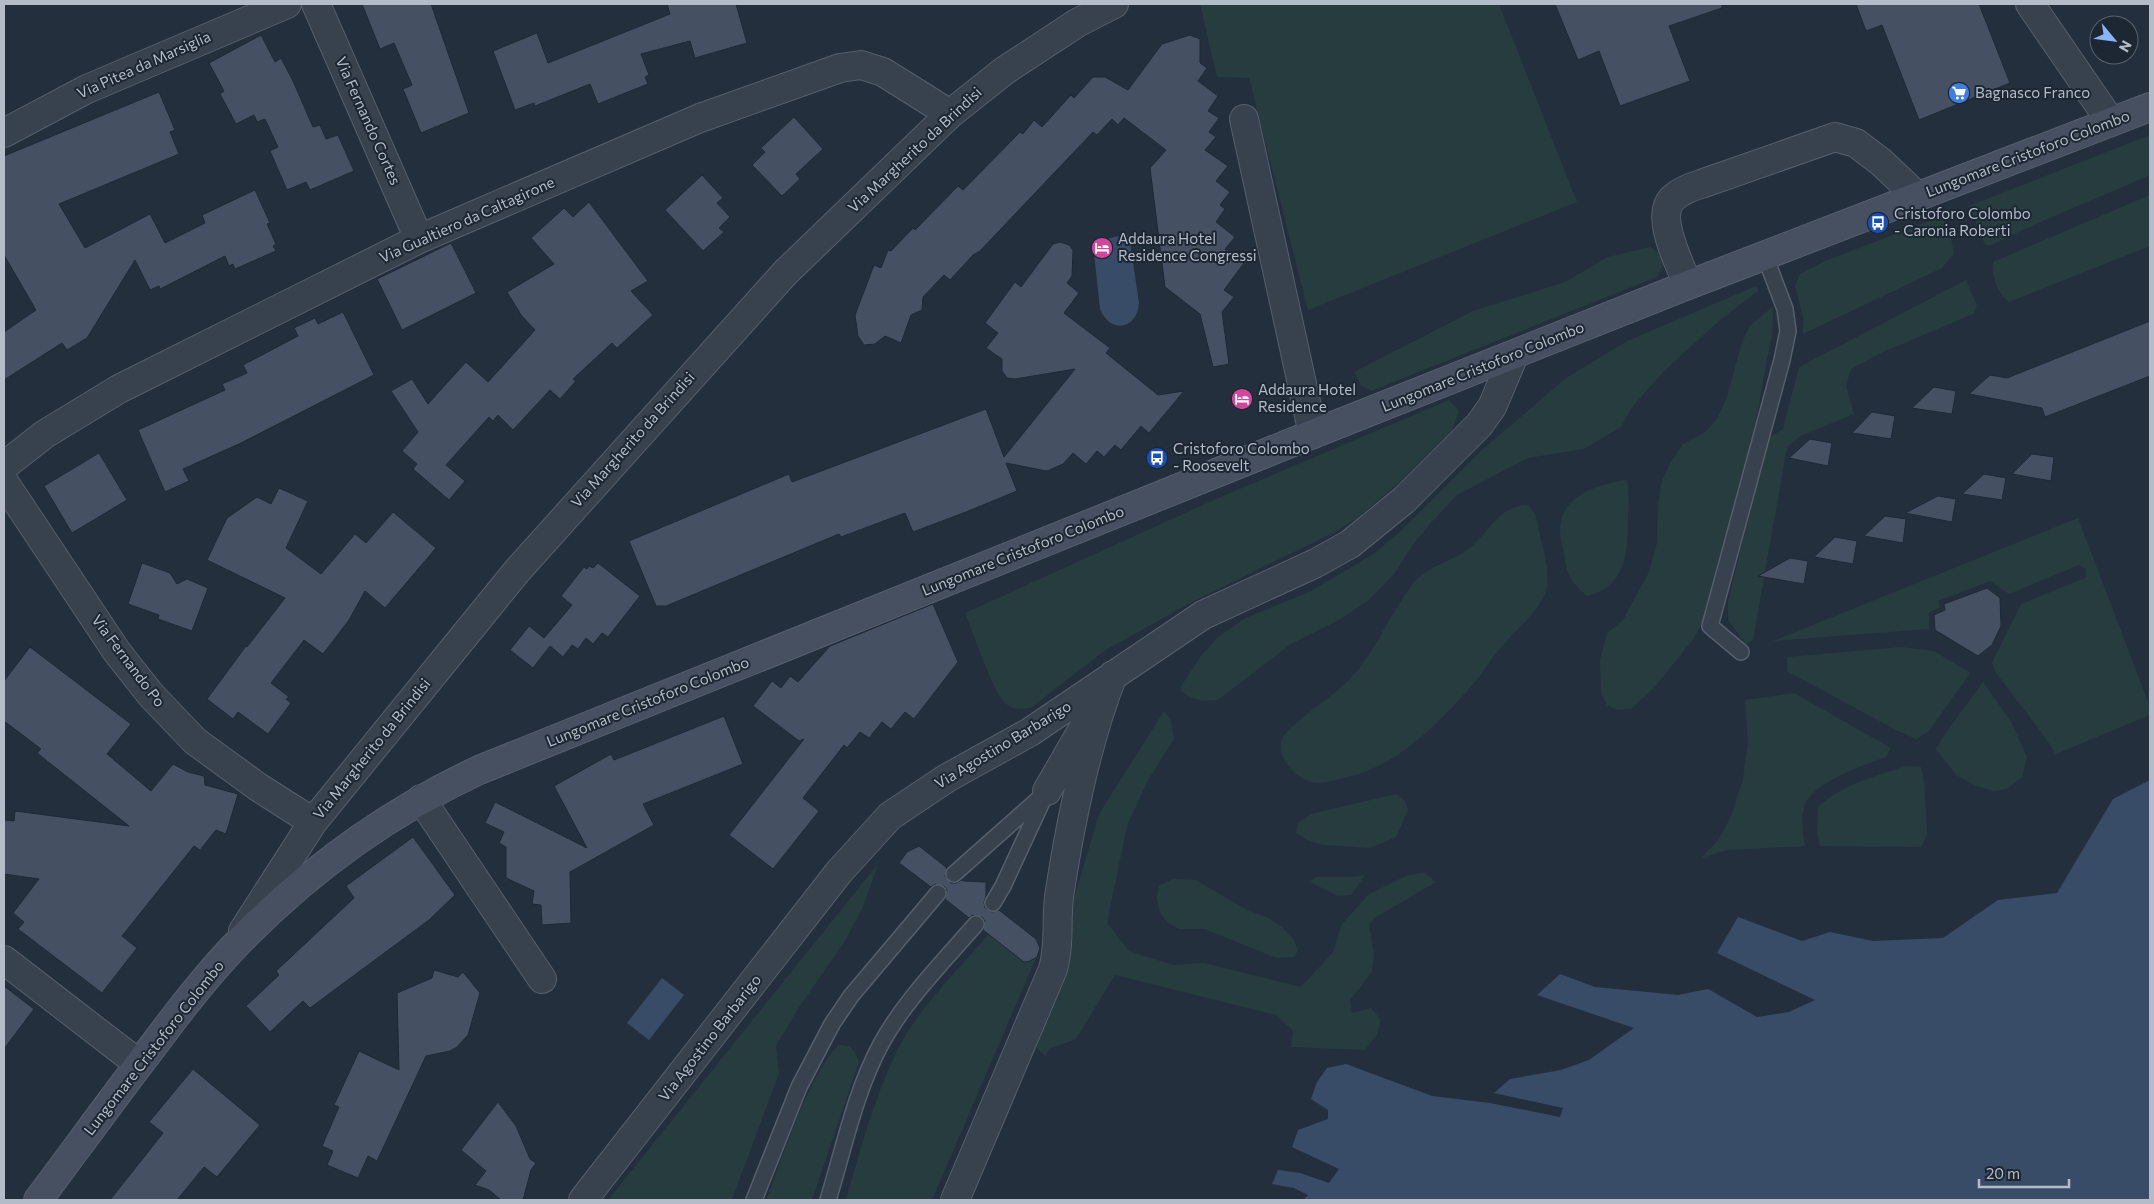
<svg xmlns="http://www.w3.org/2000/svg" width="2154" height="1204" font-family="Commissioner,sans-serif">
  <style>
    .green { fill: #263c3f }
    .water { fill: #394c67 }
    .building { fill: #455162; stroke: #1f2835 }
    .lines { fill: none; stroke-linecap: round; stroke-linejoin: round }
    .service-casing { stroke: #565f6c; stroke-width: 18 }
    .minor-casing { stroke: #565f6c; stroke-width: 30 }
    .secondary-casing { stroke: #565f6c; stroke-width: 30 }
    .service { stroke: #38414e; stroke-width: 15 }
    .minor { stroke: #38414e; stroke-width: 28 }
    .secondary { stroke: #465061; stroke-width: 28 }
    .labels { text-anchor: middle; stroke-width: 4; stroke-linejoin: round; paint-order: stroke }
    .street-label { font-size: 15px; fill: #b4bcc9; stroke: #1d2633 }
    .poi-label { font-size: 15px; fill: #b4bcc9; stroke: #1d2633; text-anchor: start }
  </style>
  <rect width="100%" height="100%" fill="#242f3e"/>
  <!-- green -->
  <path class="green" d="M1200,4H1499L1577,202L1308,310L1249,78L1217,77Z
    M2150,135V175C2097,199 2043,219 1992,245H1985L1969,206Z
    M2150,195V246L2009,302C1998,294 1991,276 1993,262Z
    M1942,216L1951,238L1954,254L1942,268L1803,334V317L1795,286L1800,274L1825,261Z
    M1650,247L1668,258L1657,277L1371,391L1361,385L1354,372L1473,311L1565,282L1608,257Z
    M1966,280L1977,306L1973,314L1881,353L1851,369L1846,386L1854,414L1800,436L1787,447L1753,640L1746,644L1728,620V602L1768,438L1783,429L1799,367Z
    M1756,286L1759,290L1719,321L1664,371L1633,406L1621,427L1584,449L1528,458L1457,495L1429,525L1412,546L1395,573L1369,600L1339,620L1291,644L1218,700L1202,701L1190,697L1181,691V686L1201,656L1218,637L1246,618L1311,591L1372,555L1400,532L1481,451L1566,378L1627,341Z
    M1773,306L1772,334L1753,435L1712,583L1706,616L1692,641L1653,689L1631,709L1617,710L1607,705L1601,694L1600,660L1607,633L1623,620L1649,572L1657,543L1658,503L1662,481L1671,462L1683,444L1705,432L1717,419L1727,397L1742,342L1750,326Z
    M1449,400L1459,411L1452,430L1401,481L1356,519L1335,532L1194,601L1104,651L1031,708C1021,709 1013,711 1005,703C992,689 973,633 965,613L1216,499Z
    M1627,480C1630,494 1628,505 1628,519C1628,552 1626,587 1587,596C1568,579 1568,576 1563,550C1561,541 1559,530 1561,520C1568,493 1603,483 1627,480Z
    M1526,505C1538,511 1537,524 1540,536C1544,552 1552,577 1545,593C1537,614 1519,626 1505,643C1491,658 1481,676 1467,691C1435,727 1395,767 1347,777C1338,779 1328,782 1319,783C1300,784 1274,758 1282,739C1288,725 1336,694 1349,680C1376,652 1389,615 1412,585C1430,563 1453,563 1473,545C1491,529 1499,507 1526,505Z
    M2078,518L2150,707V715L2056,754L2041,732L1996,673L1992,663L2021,604L2085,578L2086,569L2079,565L2009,594L1990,581L1938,601L1940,607L1929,613V629L1773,641Z
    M1901,647L1934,651L1970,673L1929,731L1916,739L1894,729L1787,671V657Z
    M1983,682L2010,720L2027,757L2022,777L2007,789L1993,791L1974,785L1956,775L1936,749L1942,738Z
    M1794,693L1891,748L1886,757C1866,764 1813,783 1805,804C1800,818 1803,832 1805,846L1728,850L1701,858L1719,839L1731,816L1743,779L1748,741L1745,700Z
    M1164,711L1171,720L1174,739L1147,782L1127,826L1107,923L1129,951L1173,965L1204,963L1301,987L1333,952L1342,924L1369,894L1408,875L1425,873L1436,882L1376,917L1369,924L1374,953L1372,972L1350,1000L1352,1013L1371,1008L1381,1020L1376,1036L1365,1050L1291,1047L1293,1031L1276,1015L1115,975L1076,1039L1049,1049L1045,1056L1034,1045L1071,908L1099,814Z
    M1906,766L1921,767L1924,780L1927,835L1921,847L1820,846L1817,832L1818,807C1845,783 1873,777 1906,766Z
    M1396,794L1405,801L1408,810L1396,837L1370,848L1323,845L1307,840L1296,833L1299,822L1311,814Z
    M878,864L863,907L845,941L799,1007L776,1046L779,1073L732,1200H608Z
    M1365,875L1351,895L1338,896L1310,882L1316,877H1352Z
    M1173,879L1196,880L1247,910L1267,917L1283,928L1294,940L1298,950L1295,957L1276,958L1205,929H1179L1168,923L1159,911L1157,898L1159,886Z
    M989,934L1023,961H1030L1036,958L932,1200H846C860,1151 873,1101 895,1055C916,1010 956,972 989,934Z
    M838,1045C852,1045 855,1050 859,1062L812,1200H766C786,1150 803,1087 838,1045Z"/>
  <!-- water -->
  <path class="water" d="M1129,235L1139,303C1137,330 1110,334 1100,309L1094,253C1101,237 1114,237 1129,235Z
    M2150,780V1200H1303L1308,1195L1294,1188L1272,1184L1278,1170L1300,1173L1329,1183L1339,1169L1292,1147L1298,1130L1328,1119V1110L1311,1099L1317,1082L1327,1068L1346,1064L1432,1096L1490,1103L1560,1117L1563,1108L1494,1093L1510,1079L1561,1070L1589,1060L1634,1028L1537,995L1560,974L1595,987L1678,995L1708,989L1757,1017L1789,1012L1815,1000L1717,953L1738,917L1802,941L1830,932L1873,941L1943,938L1998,900L2057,893L2113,799Z
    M662,978L684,995L649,1040L627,1023Z"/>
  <!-- building -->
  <path class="building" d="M362,4H431L469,113L421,133L403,89L412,85L394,43L380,49Z
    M667,4H736L747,43L695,58L690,41L641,54L649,75L645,77L648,84L598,104L590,84L535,106L534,103L515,110L493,51L537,33L548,63L670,14Z
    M1555,4H1722V8L1669,26L1690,81L1620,106L1599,51L1578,60Z
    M1856,4H1979L2010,83L1919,120L1882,25L1866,31Z
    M261,35L275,62L281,58L293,81L313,127L320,125L326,139L338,135L354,171L310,190L306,182L287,190L270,151L278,147L265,119L257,122L254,115L236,124L220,94L224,91L209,63Z
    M1190,35L1200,39V63L1207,68L1198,81L1218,96L1208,111L1219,118L1209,132L1216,137L1205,150L1228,166L1216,181L1230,192L1220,205L1225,209L1216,222L1235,237L1225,249L1244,263L1224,290L1234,297L1222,312L1229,364L1213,367L1200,314L1165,287L1150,168L1166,150L1124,118L1118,125L1112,119L1097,135L1093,132L980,251L973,255L950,280L944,275L923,297L922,310L911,315L901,343L885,336L875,344L864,345L858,336L855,315L874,265L881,268L888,250L891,251L913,228L915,230L958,186L963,190L1020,132L1023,134L1034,120L1042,127L1071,95L1074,98L1093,77H1105L1128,90L1162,44Z
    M159,92L175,130L170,132L179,154L59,204L85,248L150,214L165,243L205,223L202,215L255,190L270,223L267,224L276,244L273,246L276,251L235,269L233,264L229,266L225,256L160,289L159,286L150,290L135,260L87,338L67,350L62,343L4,380V332L36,310L4,255V156Z
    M794,117L823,149L796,174L800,179L782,196L752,165L765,152L761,148Z
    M702,175L723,198L717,203L730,217L719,228L724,232L703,251L665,210Z
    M589,202L648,281L631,291L653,315L617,348L612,343L573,379L576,381L560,399L550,390L513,430L498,415L493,421L489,417L446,465L465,481L449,500L413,469L417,464L402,451L418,432L391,391L412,379L428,404L466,362L488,382L535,330L521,315L507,292L554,264L531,238L564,208L573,217Z
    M1060,242L1069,245L1073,250L1072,276L1067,283L1079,293L1064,313L1110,348L1106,353L1158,395L1184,391L1149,433L1141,426L1121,450L1115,445L1104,457L1097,451L1086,464L1073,453L1063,464L1047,471L1006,463L1017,491L966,512L913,532L905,513L841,537L839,534L666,606H656L629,541L789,474L792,482L986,409L1004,457L1075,369L1015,379L1007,378L1002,371V359L986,348L998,333L985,323L1015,282L1021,287L1053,244Z
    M451,243L476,293L402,330L377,279Z
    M343,312L374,375L241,443L183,469L189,481L165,492L138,430L225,390L222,384L247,373L243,365L298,336L294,328L315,318L318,324Z
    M2150,321V376L2045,417L2042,408L1969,394L1990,375L2007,378Z
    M1934,387L1956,391L1952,414L1912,408Z
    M1872,412L1895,416L1891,439L1852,433Z
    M1810,439L1832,443L1828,466L1789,458Z
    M99,453L127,500L72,533L44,486Z
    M2032,454L2054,457L2051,481L2012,474Z
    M1984,474L2006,478L2002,500L1962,494Z
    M279,488L308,501L286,548L321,574L355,534L366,543L393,512L436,548L385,608L365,591L349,620L323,654L304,640L271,683L289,697L286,699L291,703L268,734L238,712L233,719L207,699L246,646L247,647L285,598L207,560L227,518L257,497L271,504Z
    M1938,496L1956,499L1952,522L1905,513Z
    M1885,516L1906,519L1903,543L1864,536Z
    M1835,537L1857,541L1853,564L1814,557Z
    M1790,558L1808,561L1804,584L1758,576Z
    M142,563L170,573L177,584L187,579L208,588L192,631L158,619L159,615L128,604Z
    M598,563L640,596L608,637L602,633L593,644L586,638L578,649L572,645L563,657L550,646L533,668L510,650L529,626L544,638L572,605L561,596L584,567L587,569L589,566L593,568Z
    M1987,588L2000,598L2001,626L1992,645L1978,656L1935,630L1934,615L1945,610L1944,604Z
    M933,604L958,662L914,719L905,712L891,729L882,722L869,738L860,732L847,748L844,745L803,798L819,811L773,869L729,835L804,739L799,741L753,706L772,681L781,688L790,676L798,682L830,646Z
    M30,647L131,724L107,754L151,791L173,764L188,772L204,776L205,785L238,794L226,834L216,830L200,850L194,846L122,936L137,948L102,993L18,929L24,922L13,913L39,879L4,874V820L14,821L15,811L129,826L37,753L41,749L4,721V681Z
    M724,716L743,764L643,804L654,825L570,872L571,923L542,925L541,905L532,904L534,891L506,878V847L499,843L504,832L485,823L495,802L587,848L554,786L611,754L614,760Z
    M413,837L455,895L429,920L310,1008L303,1001L270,1032L246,1006L279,975L276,971L354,898L346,886Z
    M919,846L947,868L945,876L951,883H956L962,880L964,881L986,882V896L984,902L985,908L992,912L999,910L1036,939L1040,948L1037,957L1030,961L1024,962L983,930L985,921L982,917L973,915L969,918L945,899L947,890L944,886L935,884L931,887L899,863L907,852Z
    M434,970L458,977L463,972L480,993L468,1035L457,1047L450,1051L426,1056L377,1161L368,1156L358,1178L327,1165L333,1151L322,1146L339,1107L334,1105L359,1051L399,1070L397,993L432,978Z
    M4,986L34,1009L4,1049Z
    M193,1069L260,1125L217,1177L204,1167L177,1200H110L163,1133L149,1122Z
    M498,1102L516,1126L530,1159L536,1163L531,1170L523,1200H501L489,1190L475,1185L486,1171L461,1150Z"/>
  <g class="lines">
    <!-- service casing -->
    <g class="service-casing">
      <path id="service" d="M1741,652L1710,626L1782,360L1788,331L1785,309L1765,256
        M954,874L1042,796
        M993,903L1003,886L1047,791
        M754,1200L799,1087L832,1024L851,996L938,893
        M828,1200C844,1148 855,1092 881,1044C905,1000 943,962 976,924"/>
    </g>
    <!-- minor casing -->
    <g class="minor-casing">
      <path id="minor" d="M316,4L419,239
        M2030,4L2111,122
        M1244,119L1313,434
        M4,133L87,89L287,4
        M1688,285C1680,264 1654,216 1673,198C1681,191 1691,187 1701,184L1835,137L1856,143L1881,162L1918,197
        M4,466L45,434L119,389L419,239L700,118L840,68L861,65L883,72L950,114
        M4,482L117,652L151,695L195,741L258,787L313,822
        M1047,791L1088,720
        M421,799L542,979
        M243,931L313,822L517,571L785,273L950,114L1004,71L1077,23L1114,4
        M4,960L139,1064
        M583,1200L839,872L890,816L947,778L1030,732L1203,615L1316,563L1350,544L1404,500L1479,425L1492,407L1514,355
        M955,1200L1053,969C1060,945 1056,921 1059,897C1070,824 1086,743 1113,675"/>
    </g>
    <!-- secondary casing -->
    <g class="secondary-casing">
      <path id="secondary" d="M38,1200C77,1148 116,1094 156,1042C179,1011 203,980 230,951C301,876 385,814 479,770L1313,434L1688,285L2150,107"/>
    </g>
    <!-- service -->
    <use href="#service" class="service"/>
    <!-- minor -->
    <use href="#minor" class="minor"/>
    <!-- secondary -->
    <use href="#secondary" class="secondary"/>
  </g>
  <!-- icons -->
  <defs>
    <g id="supermarket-disc" transform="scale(1.125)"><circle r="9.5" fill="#3f7fe0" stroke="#1d2633"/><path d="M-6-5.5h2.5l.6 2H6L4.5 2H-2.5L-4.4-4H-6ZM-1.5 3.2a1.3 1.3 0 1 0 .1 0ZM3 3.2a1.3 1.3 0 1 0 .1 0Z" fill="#fff"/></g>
    <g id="bus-disc" transform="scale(1.125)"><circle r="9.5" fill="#1a4fb4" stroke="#1d2633"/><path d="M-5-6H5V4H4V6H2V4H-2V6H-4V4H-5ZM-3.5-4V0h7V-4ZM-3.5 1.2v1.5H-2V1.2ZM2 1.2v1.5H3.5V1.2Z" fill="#fff"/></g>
    <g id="hotel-disc" transform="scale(1.125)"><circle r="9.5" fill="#d1479c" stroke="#1d2633"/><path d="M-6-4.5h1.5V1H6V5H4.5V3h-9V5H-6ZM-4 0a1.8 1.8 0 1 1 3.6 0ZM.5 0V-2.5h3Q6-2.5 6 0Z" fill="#fff"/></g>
  </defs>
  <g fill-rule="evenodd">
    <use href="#supermarket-disc" x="1959" y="93"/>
    <use href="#bus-disc" x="1878" y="223"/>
    <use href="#hotel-disc" x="1102" y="248"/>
    <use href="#hotel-disc" x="1242" y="399"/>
    <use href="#bus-disc" x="1157" y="458"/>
  </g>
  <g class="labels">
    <!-- street labels -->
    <g class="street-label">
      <text transform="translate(144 65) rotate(-24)" y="5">Via Pitea da Marsiglia</text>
      <text transform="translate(368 121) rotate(66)" y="5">Via Fernando Cortes</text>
      <text transform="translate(915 150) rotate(-43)" y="5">Via Margherito da Brindisi</text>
      <text transform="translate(2028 154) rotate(-21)" y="5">Lungomare Cristoforo Colombo</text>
      <text transform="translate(467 220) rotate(-24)" y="5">Via Gualtiero da Caltagirone</text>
      <text transform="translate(1483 367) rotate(-22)" y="5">Lungomare Cristoforo Colombo</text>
      <text transform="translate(633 440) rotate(-48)" y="5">Via Margherito da Brindisi</text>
      <text transform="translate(1023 551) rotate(-22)" y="5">Lungomare Cristoforo Colombo</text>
      <text transform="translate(128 661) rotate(53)" y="5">Via Fernando Po</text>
      <text transform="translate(648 702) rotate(-22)" y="5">Lungomare Cristoforo Colombo</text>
      <text transform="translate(1003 745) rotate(-31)" y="5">Via Agostino Barbarigo</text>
      <text transform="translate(372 749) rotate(-51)" y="5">Via Margherito da Brindisi</text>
      <text transform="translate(710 1038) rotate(-52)" y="5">Via Agostino Barbarigo</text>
      <text transform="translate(154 1048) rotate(-52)" y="5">Lungomare Cristoforo Colombo</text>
    </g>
    <!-- poi labels -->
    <g class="poi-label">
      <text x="1975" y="98">Bagnasco Franco</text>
      <text x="1894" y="219">Cristoforo Colombo<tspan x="1894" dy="17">- Caronia Roberti</tspan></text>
      <text x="1118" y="244">Addaura Hotel<tspan x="1118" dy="17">Residence Congressi</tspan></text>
      <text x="1258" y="395">Addaura Hotel<tspan x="1258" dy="17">Residence</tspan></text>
      <text x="1173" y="454">Cristoforo Colombo<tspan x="1173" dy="17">- Roosevelt</tspan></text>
    </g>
  </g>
  <!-- border -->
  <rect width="2154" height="1204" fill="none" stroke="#b4bcc9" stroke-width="10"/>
  <!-- north arrow -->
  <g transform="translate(2114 40) rotate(119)"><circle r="24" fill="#1d2633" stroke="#59626f"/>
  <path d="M0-4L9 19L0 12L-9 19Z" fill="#8ab4f8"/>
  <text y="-8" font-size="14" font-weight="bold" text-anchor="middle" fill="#b4bcc9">N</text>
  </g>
  <!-- scale -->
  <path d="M1979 1179v8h90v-8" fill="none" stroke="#b4bcc9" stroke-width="2.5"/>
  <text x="1986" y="1179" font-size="15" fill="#b4bcc9" stroke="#1d2633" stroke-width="4" paint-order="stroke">20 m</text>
</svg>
